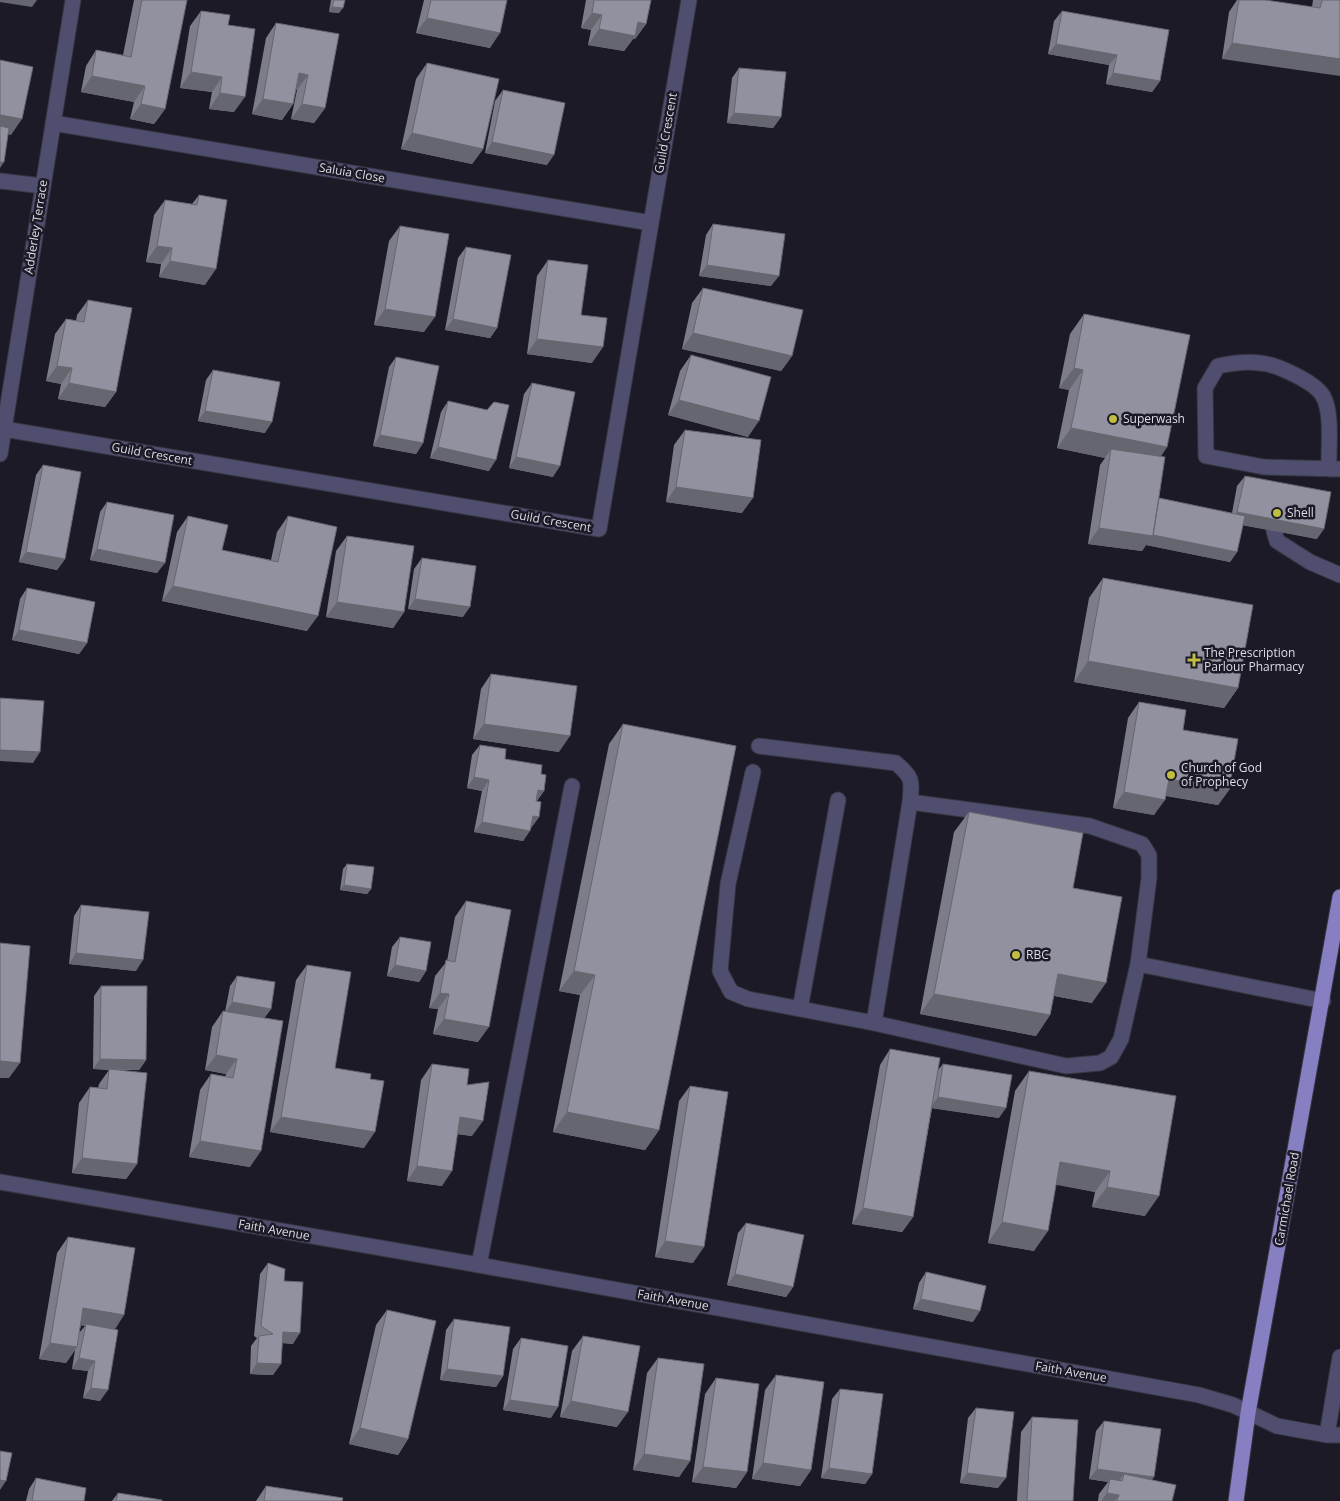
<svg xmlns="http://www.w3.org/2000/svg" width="1340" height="1501" font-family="'Open Sans',sans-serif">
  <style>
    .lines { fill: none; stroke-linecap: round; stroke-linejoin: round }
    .minor-casing { stroke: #363541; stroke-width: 17 }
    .major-casing { stroke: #363541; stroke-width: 17 }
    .minor { stroke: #504e6e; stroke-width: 15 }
    .major { stroke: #867fc1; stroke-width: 15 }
    .wall { fill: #7d7d8a; fill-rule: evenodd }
    .shaded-wall { fill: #666670 }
    .building { fill: #9191a0; stroke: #666670 }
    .poi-dot { fill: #c1bd40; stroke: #1b1a26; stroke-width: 2 }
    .labels { text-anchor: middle; stroke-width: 5; stroke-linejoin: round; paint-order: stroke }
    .street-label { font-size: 12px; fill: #dddde5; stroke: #1b1a26 }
    .poi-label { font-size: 12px; fill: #dddde5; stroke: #1b1a26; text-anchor: start }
  </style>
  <rect width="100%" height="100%" fill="#1b1a26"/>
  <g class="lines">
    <!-- minor casing -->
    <g class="minor-casing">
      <path id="minor" d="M53,123L651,223
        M0,181L43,186
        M4,429L599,529L689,0
        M0,454L73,0
        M1329,469C1328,448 1333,414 1323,396C1315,382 1276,364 1260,363C1245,361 1232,363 1218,366L1205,388L1206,456L1264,467L1340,469
        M1274,531L1277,541L1310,562L1340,575
        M759,746L896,763C913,778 912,780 910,802L874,1023
        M753,772L728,884L720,971L731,992L748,999L874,1023L1066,1066L1100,1063L1111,1057L1121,1039L1138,964L1149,878V855L1142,844L1090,826L910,802
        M1138,964L1323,1001
        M800,1009L838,800
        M0,1182L479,1265L1199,1395L1233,1405L1277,1426L1327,1435H1340
        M479,1265L572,786
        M1327,1435L1340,1357"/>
    </g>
    <!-- major casing -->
    <g class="major-casing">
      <path id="major" d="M1236,1501L1248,1413L1340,897"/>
    </g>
    <!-- minor -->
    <use href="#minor" class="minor"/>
    <!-- major -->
    <use href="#major" class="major"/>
  </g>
  <!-- wall -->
  <path class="wall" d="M134,0H187L165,109L154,124L130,119L134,102L81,92L86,66L96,50L123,55Z
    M331,0H345L339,13L329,12Z
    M424,0H507L490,48L416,33Z
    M586,0H651L646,24L635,39H633L624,51L588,45L591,30L581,28Z
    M1237,0H1265L1312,7L1313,0H1340L1222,59L1229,12Z
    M201,11L228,25L234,112L209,109L212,92L180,88L190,26Z
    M1062,11L1160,81L1152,92L1106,84L1109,65L1048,54L1054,21Z
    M276,23L339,34L325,108L314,123L291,119L297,90H296L293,104L282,120L252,114L266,38Z
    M427,63L483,149L472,164L401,149L416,79Z
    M739,68L781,117L773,128L727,123L732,78Z
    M503,90L547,165L485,153L495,101Z
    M199,195L205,285L159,277L161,264L146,262L154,215L165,200L192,204Z
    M713,224L771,286L699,276L706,235Z
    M400,226L424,332L374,325L389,241Z
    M466,247L497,328L490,338L445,330L458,258Z
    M548,260L581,315L592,363L527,354L537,276Z
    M703,288L792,356L781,371L682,349L692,303Z
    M88,300L116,392L105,407L58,399L61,384L46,381L55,334L66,319L76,321L77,315Z
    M1084,314L1167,447L1161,456L1159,498L1232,513L1237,486L1245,476L1317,539L1243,525L1237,552L1230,562L1146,545L1142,551L1088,544L1100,465L1105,458L1057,448L1069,390L1059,388L1070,334Z
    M691,355L748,437L668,415L680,371Z
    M396,357L423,443L416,454L373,446L389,367Z
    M213,370L265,433L198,421L206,380Z
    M532,383L553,477L509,468L524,394Z
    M448,401L487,410L489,471L430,458L441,412Z
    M685,430L742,513L666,502L674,445Z
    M43,465L65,559L57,570L19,562L36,475Z
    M107,502L157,573L90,560L100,512Z
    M188,516L222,550L271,560L277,532L288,516L307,631L162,601L177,532Z
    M347,536L404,612L393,628L326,617L336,551Z
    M422,558L463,617L408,609L414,569Z
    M1103,578L1238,688L1224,708L1074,682L1089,598Z
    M27,588L87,643L79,654L12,640L20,599Z
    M491,674L559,752L473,739L481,689Z
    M1139,702L1183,730L1229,790L1218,805L1166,796L1154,815L1113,808L1128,718Z
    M623,724L659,1130L645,1150L553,1132L580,995L559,991L609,744Z
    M480,745L505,759L541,774L544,791L537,801L539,817L531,828L523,841L474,832L482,791L467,788L472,755Z
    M969,812L1073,888L1092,1003L1054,996L1050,1015L1036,1036L920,1014L954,832Z
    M347,864L371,889L367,894L340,890L343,869Z
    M466,901L478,1042L433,1034L438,1009L429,1008L435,976L447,961L455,917Z
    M81,905L136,971L69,964L74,916Z
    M400,937L426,971L419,982L387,976L392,947Z
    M307,965L335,1068L364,1148L270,1132L296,980Z
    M237,976L271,1009L264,1018L250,1167L189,1157L200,1090L211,1074L225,1077L226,1074L205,1070L212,1027L223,1011L225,1012L230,986Z
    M101,986L146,1060L139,1070H118L137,1164L126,1179L72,1173L79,1103L90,1087L98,1088L99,1084L109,1070L93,1069L94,996Z
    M890,1049L938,1070L943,1064L999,1118L932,1108L913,1217L902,1232L852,1224L880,1065Z
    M432,1064L467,1085L472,1136L457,1134L442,1186L407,1181L421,1080Z
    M1029,1071L1145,1216L1092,1207L1095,1192L1056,1184L1034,1251L988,1243L1015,1091Z
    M690,1086L693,1263L655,1257L679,1101Z
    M746,1223L793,1287L786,1297L727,1285L738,1233Z
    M68,1237L115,1329L100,1401L83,1398L88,1371L72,1369L75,1350L66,1363L39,1359L57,1253ZM81,1325L85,1326L79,1333Z
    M268,1263L284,1281L293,1344L282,1343L273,1375L250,1374L251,1346L257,1338L254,1336L260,1274Z
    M926,1272L973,1322L913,1309L919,1283Z
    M387,1310L408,1439L398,1455L349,1444L376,1325Z
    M454,1319L503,1376L496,1387L440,1380L446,1330Z
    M583,1336L617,1427L560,1417L572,1351Z
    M521,1338L551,1418L503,1410L513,1349Z
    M658,1358L690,1461L679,1477L633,1470L647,1373Z
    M776,1375L811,1470L800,1486L752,1479L765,1390Z
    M716,1378L747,1472L736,1488L692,1482L705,1394Z
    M840,1389L872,1474L865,1484L821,1478L832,1399Z
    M976,1408L998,1488L960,1483L968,1418Z
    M1032,1417L1073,1501H1017L1021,1432Z
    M1104,1421L1152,1480L1172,1501H1098L1099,1494L1108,1482L1089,1479L1096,1431Z
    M36,1478L84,1501H26L29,1489Z
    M266,1486L342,1501H256Z
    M118,1493L162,1501H112Z"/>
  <!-- shaded-wall -->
  <path class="shaded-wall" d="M0,0H37L32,7L0,2Z
    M332,7L343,8L339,13L329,12Z
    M592,13L602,15L591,30L581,28Z
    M427,18L500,33L490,48L416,33Z
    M638,22L646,24L635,39H633L624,51L588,45L599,29Z
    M1232,43L1340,59V76L1222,59Z
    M1056,44L1117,55L1109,65L1048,54Z
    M191,72L222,77L212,92L180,88Z
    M299,73L308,75L297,90L288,89Z
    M1113,73L1160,81L1152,92L1106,84Z
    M92,76L145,86L134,102L81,92Z
    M220,93L245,97L234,112L209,109Z
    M263,99L293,104L282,120L252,114Z
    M141,104L165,109L154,124L130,119Z
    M302,104L325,108L314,123L291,119Z
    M734,113L781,117L773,128L727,123Z
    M0,115L22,119L11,135L0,133Z
    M412,133L483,149L472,164L401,149Z
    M492,142L554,155L547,165L485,153Z
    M0,162H4L0,168Z
    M157,246L172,248L161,264L146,262Z
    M170,261L216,269L205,285L159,277Z
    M707,265L779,276L771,286L699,276Z
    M385,309L435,317L424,332L374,325Z
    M453,319L497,328L490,338L445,330Z
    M693,333L792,356L781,371L682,349Z
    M537,339L603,347L592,363L527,354Z
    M57,366L72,368L61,384L46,381Z
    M1074,368L1083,370L1069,390L1059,388Z
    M69,383L116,392L105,407L58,399Z
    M679,400L759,421L748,437L668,415Z
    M205,411L272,422L265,433L198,421Z
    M1071,428L1167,447L1153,467L1111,449L1105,458L1057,448Z
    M380,435L423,443L416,454L373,446Z
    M438,447L496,460L489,471L430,458Z
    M516,457L560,466L553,477L509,468Z
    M676,487L753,498L742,513L666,502Z
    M1237,512L1324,529L1317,539L1230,523Z
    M1099,528L1151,534L1237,552L1230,562L1146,545L1142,551L1088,544Z
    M97,549L165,563L157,573L90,560Z
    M26,552L65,559L57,570L19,562Z
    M173,586L318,616L307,631L162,601Z
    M415,599L470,607L463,617L408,609Z
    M337,602L404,612L393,628L326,617Z
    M19,630L87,643L79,654L12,640Z
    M1088,661L1238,688L1224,708L1074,682Z
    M484,724L570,736L559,752L473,739Z
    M0,750L40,752L33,763L0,761Z
    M474,777L489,780L482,791L467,788Z
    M1169,779L1229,790L1218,805L1158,794Z
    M538,790L544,791L536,801L530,800Z
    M1124,792L1165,800L1154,815L1113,808Z
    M533,816L539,817L531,828L525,827Z
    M482,822L530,831L523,841L474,832Z
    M344,885L371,889L367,894L340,890Z
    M76,953L143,960L136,971L69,964Z
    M395,965L426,971L419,982L387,976Z
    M574,971L595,975L580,995L559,991Z
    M1058,974L1106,983L1092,1003L1044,994Z
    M440,993L449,994L438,1009L429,1008Z
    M934,994L1050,1015L1036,1036L920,1014Z
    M232,1002L271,1009L263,1020L225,1013Z
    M444,1019L489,1027L478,1042L433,1034Z
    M216,1055L237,1059L226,1074L205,1070Z
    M100,1059L146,1060L139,1070L93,1069Z
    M0,1061L20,1063L9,1078H0Z
    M938,1097L1006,1108L999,1118L930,1108Z
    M567,1112L659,1130L645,1150L553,1132Z
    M281,1117L375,1132L364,1148L270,1132Z
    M460,1117L483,1121L472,1136L449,1133Z
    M200,1141L261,1151L250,1167L189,1157Z
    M82,1158L137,1164L126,1179L72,1173Z
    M1060,1162L1110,1171L1095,1192L1046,1183Z
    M417,1166L452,1171L442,1186L407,1181Z
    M1107,1187L1159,1196L1145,1216L1092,1207Z
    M863,1208L913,1217L902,1232L852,1224Z
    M1002,1222L1048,1231L1034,1251L988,1243Z
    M665,1241L704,1247L693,1263L655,1257Z
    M735,1274L793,1287L786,1297L727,1285Z
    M921,1299L980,1311L973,1322L913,1309Z
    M83,1308L124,1315L114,1331L86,1324L85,1326L73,1324Z
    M283,1332L300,1333L293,1344L275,1342Z
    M50,1343L77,1347L66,1363L39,1359Z
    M79,1358L95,1361L88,1371L72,1369Z
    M257,1363L281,1364L273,1375L250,1374Z
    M447,1369L503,1376L496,1387L440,1380Z
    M91,1388L108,1390L100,1401L83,1398Z
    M510,1400L558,1407L551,1418L503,1410Z
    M571,1401L628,1412L617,1427L560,1417Z
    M360,1428L408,1439L398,1455L349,1444Z
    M644,1454L690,1461L679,1477L633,1470Z
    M763,1463L811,1470L800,1486L752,1479Z
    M703,1467L747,1472L736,1488L692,1482Z
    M829,1468L872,1474L865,1484L821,1478Z
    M1097,1469L1154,1477L1147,1487L1122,1481L1124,1474L1117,1483L1110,1479L1108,1482L1089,1479Z
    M967,1473L1006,1478L998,1488L960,1483Z
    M0,1480L6,1481L0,1490Z
    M1107,1493L1119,1495L1115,1501H1101Z"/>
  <!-- building -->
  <path class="building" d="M142,0H187L165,109L141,104L145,86L92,76L96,50L131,57Z
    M334,0H345L343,8L332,7Z
    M431,0H507L500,33L427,18Z
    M594,0H651L646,24L638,22L635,36L599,29L602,15L592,13Z
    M1239,0H1265L1320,8L1322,0H1340V59L1232,43Z
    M201,11L230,15L228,25L255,29L245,97L220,93L222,77L191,72Z
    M1062,11L1169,30L1160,81L1113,73L1117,55L1056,44Z
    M276,23L339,34L325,108L302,104L308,75L299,73L293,104L263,99Z
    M0,60L33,67L22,119L0,115Z
    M427,63L499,79L483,149L412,133Z
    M739,68L786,72L781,117L734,113Z
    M503,90L565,103L554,155L492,142Z
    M0,126L9,128L4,162H0Z
    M199,195L227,200L216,269L170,261L172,248L157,246L165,200L197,205Z
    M713,224L785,234L779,276L707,265Z
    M400,226L449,234L435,317L385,309Z
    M466,247L511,255L497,328L453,319Z
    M548,260L588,265L581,315L607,318L603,347L537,339Z
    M703,288L803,310L792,356L693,333Z
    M88,300L132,308L116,392L69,383L72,368L57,366L66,319L84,322Z
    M1084,314L1190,335L1167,447L1071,428L1083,370L1074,368Z
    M691,355L771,377L759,421L679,400Z
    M396,357L439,366L423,443L380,435Z
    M213,370L280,382L272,422L205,411Z
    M532,383L575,392L560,466L516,457Z
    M448,401L487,410L494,402L509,405L496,460L438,447Z
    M685,430L761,440L753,498L676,487Z
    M1111,449L1165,457L1153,536L1099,528Z
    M43,465L81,472L65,559L26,552Z
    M1245,476L1331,492L1324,529L1237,512Z
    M1159,498L1245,516L1237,552L1153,535Z
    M107,502L174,515L165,563L97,549Z
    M188,516L228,525L222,550L278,562L288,516L337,527L318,616L173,586Z
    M347,536L414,546L404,612L337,602Z
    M422,558L476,566L470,607L415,599Z
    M1103,578L1253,605L1238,688L1088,661Z
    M27,588L95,602L87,643L19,630Z
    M491,674L577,686L570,736L484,724Z
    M0,698L44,701L40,752L0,750Z
    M1139,702L1186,710L1183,730L1238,739L1229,790L1169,779L1165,800L1124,792Z
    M623,724L736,746L659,1130L567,1112L595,975L574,971Z
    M480,745L506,749L505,759L542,765L541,774L546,775L544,791L538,790L536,801L541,802L539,817L533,816L530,831L482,822L489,780L474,777Z
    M969,812L1083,833L1073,888L1122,897L1106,983L1058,974L1050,1015L934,994Z
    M347,864L374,867L371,889L344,885Z
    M466,901L511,910L489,1027L444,1019L449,994L440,993L446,960L455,962Z
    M81,905L149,912L143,960L76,953Z
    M400,937L431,942L426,971L395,965Z
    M0,943L30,946L20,1063L0,1061Z
    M307,965L351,972L335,1068L371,1074L370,1079L384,1081L375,1132L281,1117Z
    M237,976L275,982L271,1009L232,1002Z
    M101,986H147L146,1060L100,1059Z
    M223,1011L283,1021L261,1151L200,1141L211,1074L233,1078L237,1059L216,1055Z
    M890,1049L940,1058L913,1217L863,1208Z
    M432,1064L469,1069L467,1085L489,1082L483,1121L460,1117L452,1171L417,1166Z
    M943,1064L1012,1075L1006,1108L938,1097Z
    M109,1069L147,1073L137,1164L82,1158L90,1087L107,1089Z
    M1029,1071L1176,1096L1159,1196L1107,1187L1110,1171L1060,1162L1048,1231L1002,1222Z
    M690,1086L728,1092L704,1247L665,1241Z
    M746,1223L804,1235L793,1287L735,1274Z
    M68,1237L135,1248L124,1315L83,1308L77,1347L50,1343Z
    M268,1263L285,1269L284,1281L303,1282L300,1333L283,1332L281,1364L257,1363L259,1336L273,1334L261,1326Z
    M926,1272L986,1286L980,1311L921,1299Z
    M387,1310L436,1321L408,1439L360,1428Z
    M454,1319L510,1327L503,1376L447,1369Z
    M86,1324L118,1330L108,1390L91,1388L95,1361L79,1358Z
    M583,1336L640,1346L628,1412L571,1401Z
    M521,1338L568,1346L558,1407L510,1400Z
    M658,1358L704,1364L690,1461L644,1454Z
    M776,1375L824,1382L811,1470L763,1463Z
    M716,1378L759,1384L747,1472L703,1467Z
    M840,1389L883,1394L872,1474L829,1468Z
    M976,1408L1014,1412L1006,1478L967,1473Z
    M1032,1417L1078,1420L1073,1501H1027Z
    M1104,1421L1161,1429L1154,1477L1097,1469Z
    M0,1451L12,1453L6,1481L0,1480Z
    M1124,1474L1176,1485L1172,1501H1117L1119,1495L1107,1493L1110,1479L1122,1481Z
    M36,1478L86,1488L84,1501H32Z
    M266,1486L343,1498L342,1501H264Z
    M118,1493L162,1500V1501H116Z"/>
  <!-- markers -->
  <g class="poi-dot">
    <circle cx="1113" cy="419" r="5"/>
    <circle cx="1277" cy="513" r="5"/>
    <path d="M1191.5 652.5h5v5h5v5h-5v5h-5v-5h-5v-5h5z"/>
    <circle cx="1171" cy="775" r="5"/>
    <circle cx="1016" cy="955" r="5"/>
  </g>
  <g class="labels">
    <!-- street labels -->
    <g class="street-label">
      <text transform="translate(666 133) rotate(-80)" y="4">Guild Crescent</text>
      <text transform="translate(352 173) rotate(10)" y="4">Saluia Close</text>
      <text transform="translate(36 227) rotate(-81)" y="4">Adderley Terrace</text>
      <text transform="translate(152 454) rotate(10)" y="4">Guild Crescent</text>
      <text transform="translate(551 521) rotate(10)" y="4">Guild Crescent</text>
      <text transform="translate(1287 1199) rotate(-80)" y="4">Carmichael Road</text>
      <text transform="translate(274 1230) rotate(10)" y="4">Faith Avenue</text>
      <text transform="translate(673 1300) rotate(10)" y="4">Faith Avenue</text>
      <text transform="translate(1071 1372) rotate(10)" y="4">Faith Avenue</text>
    </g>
    <!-- poi labels -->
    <g class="poi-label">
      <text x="1123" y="423">Superwash</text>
      <text x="1287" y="517">Shell</text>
      <text x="1204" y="657">The Prescription<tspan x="1204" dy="14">Parlour Pharmacy</tspan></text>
      <text x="1181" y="772">Church of God<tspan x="1181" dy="14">of Prophecy</tspan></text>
      <text x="1026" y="959">RBC</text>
    </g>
  </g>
</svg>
